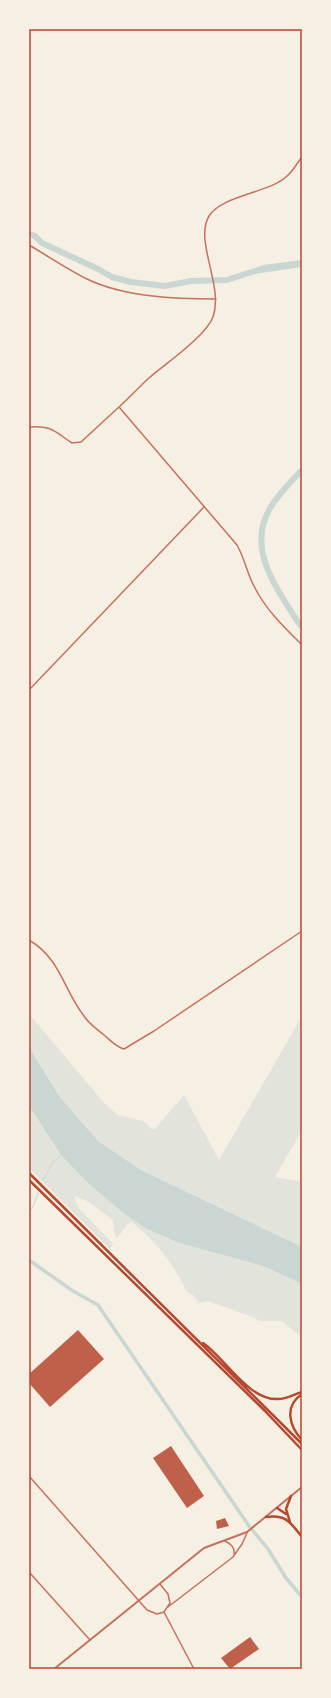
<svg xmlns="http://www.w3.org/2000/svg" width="331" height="1698" font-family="'Fira Sans',sans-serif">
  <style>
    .green { fill: #e2e4dc }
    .water { fill: #c9d6d2 }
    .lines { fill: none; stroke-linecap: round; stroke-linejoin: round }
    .stream { stroke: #c9d6d2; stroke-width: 1 }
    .canal { stroke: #c9d6d2; stroke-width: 3.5 }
    .river { stroke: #c9d6d2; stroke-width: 6 }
    .building { fill: #bf614a }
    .minor { stroke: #c5725c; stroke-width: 1.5 }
    .tertiary { stroke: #c5725c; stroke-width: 2 }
    .trunk { stroke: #b5482f; stroke-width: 2.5 }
    .neatline { fill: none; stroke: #b5482f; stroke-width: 1.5 }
  </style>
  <rect width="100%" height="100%" fill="#f6efe4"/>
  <!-- green -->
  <path class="green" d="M29,1014L106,1105L118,1115L143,1121L154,1130L184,1095L219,1160L302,1016V1130L275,1177L302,1182V1247L141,1170L98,1141L59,1096L29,1047Z
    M29,1106L43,1128L126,1215L147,1229L179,1243L263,1266L300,1283L302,1286V1338L282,1321H260L252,1317L208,1301L199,1303L193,1295L187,1292C173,1263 157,1243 132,1222L128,1224L117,1238L115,1236L113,1220L87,1201L74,1196L78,1207L113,1244L110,1249L29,1168Z"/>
  <!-- water -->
  <path class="water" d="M302,263V267L240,276L264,268Z
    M29,1047L59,1096L98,1141L141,1170L302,1247V1286L300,1283L263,1266L179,1243L147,1229L126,1215L88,1183L61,1155L29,1106Z"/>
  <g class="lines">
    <!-- stream -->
    <path class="stream" d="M43,1181L53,1162L62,1155
      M29,1212L33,1207L38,1193"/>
    <!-- canal -->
    <path class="canal" d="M29,1260L73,1291L98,1305L249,1526L268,1549L286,1578L302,1597"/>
    <!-- river -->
    <path class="river" d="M29,234L35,236L42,243L98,269L112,277L131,282L165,286L191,281L227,280L264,268L302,263
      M302,470C290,483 277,495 269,510C247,550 277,589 298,622L302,627"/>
  </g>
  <!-- building -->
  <path class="building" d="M78,1330L104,1359L50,1407L29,1383V1374Z
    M171,1446L204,1496L187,1508L153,1458Z
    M225,1518L229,1526L217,1529L216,1521Z
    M250,1637L259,1649L230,1669L221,1658Z"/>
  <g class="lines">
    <!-- minor -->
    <path class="minor" d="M302,157C297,163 293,171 287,176C270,193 222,195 209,216C194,241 224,286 213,317C206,336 165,364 149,378C139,387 129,398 119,407L237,545C245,559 247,574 255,588C266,610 285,628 302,645
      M29,245C48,256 67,269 87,279C124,297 176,299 216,299
      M29,427C52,425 55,432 72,443L81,442L119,407
      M29,690L204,507
      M29,940C61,959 63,989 84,1016C89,1024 97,1029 104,1035C110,1040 116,1047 124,1049L154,1031L302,931
      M29,1476L147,1610L157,1614L164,1612L170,1603L168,1594L160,1584
      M225,1541C231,1544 235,1547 234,1555
      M29,1572L90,1640
      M168,1607L233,1557L242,1544L247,1533
      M164,1612L194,1669"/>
    <!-- tertiary -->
    <path class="tertiary" d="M54,1669L204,1548L247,1532L302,1487"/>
    <!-- trunk -->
    <path class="trunk" d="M29,1173L302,1444
      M29,1180L265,1411L302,1450
      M203,1343C225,1358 249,1401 278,1399C287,1399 294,1394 302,1392
      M302,1394C284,1406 289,1426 302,1440
      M277,1508L286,1514
      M266,1517C286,1514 290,1522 302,1537
      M290,1522L286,1509L291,1496"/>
  </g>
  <!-- border -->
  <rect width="331" height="1698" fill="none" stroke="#f6efe4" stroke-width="60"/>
  <rect x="30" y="30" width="271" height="1638" class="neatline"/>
</svg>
